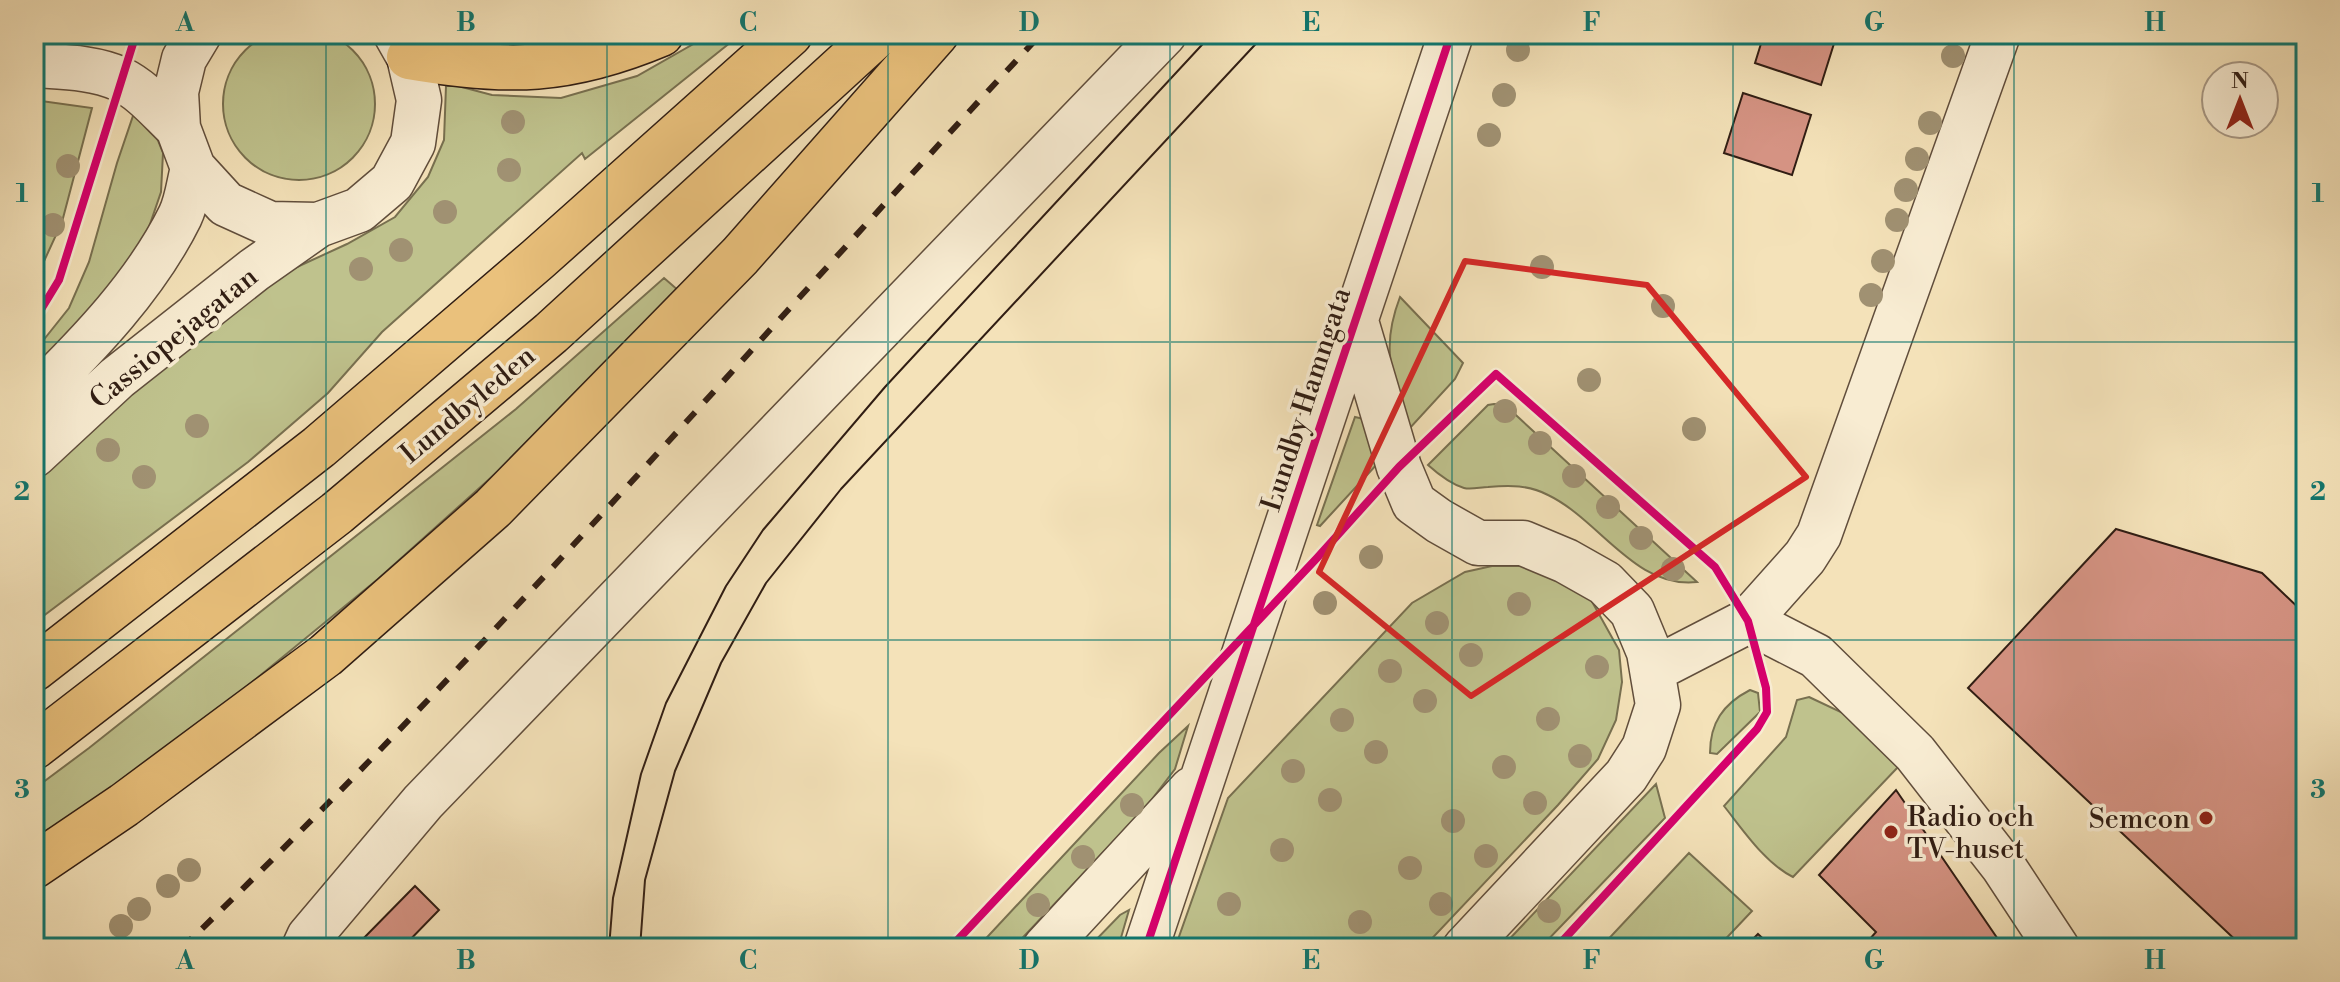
<svg xmlns="http://www.w3.org/2000/svg" width="2340" height="982" font-family="'Libre Bodoni',serif">
  <style>
    .green { fill: #bfc28d; stroke: #787050; stroke-width: 2 }
    .building { fill: #d59383; stroke: #301d13; stroke-width: 2 }
    .lines { fill: none; stroke-linecap: round; stroke-linejoin: round }
    .minor-casing { stroke: #614e3c; stroke-width: 47 }
    .highway-casing { stroke: #301d13; stroke-width: 47 }
    .minor { stroke: #f8ecd2; stroke-width: 44 }
    .highway { stroke: #eac17c; stroke-width: 44 }
    .tram { stroke: #301d13; stroke-width: 2 }
    .rail { stroke: #301d13; stroke-width: 6; stroke-dasharray: 14 14; stroke-linecap: butt }
    .cycleway-casing { stroke: #f8ecd2; stroke-width: 13 }
    .cycleway { stroke: #d6006c; stroke-width: 8 }
    .tree { fill: #a09172 }
    .marked { fill: none; stroke: #d62828; stroke-width: 6; stroke-linejoin: round }
    .grid { fill: none; stroke: #0f766e; stroke-width: 2; stroke-opacity: 0.55 }
    .poi-dot { fill: #8f2418; stroke: #f8ecd2; stroke-width: 3 }
    .labels { text-anchor: middle; stroke-width: 7; stroke-linejoin: round; paint-order: stroke }
    .street-label { font-size: 28px; fill: #301d13; stroke: #f8ecd2 }
    .poi-label { font-size: 28px; fill: #301d13; stroke: #f8ecd2; text-anchor: start }
    .neatline { fill: none; stroke: #0f766e; stroke-width: 3 }
    .grid-label { font-size: 26px; text-anchor: middle; font-weight: bold; fill: #0f766e }
  </style>
  <rect width="100%" height="100%" fill="#f4e2b9"/>
  <filter id="stains"><feTurbulence type="fractalNoise" baseFrequency=".0025" numOctaves="4"/><feColorMatrix values="0 0 0 0 .2 0 0 0 0 .09 0 0 0 0 .02 0 0 0 .5 -.17"/></filter>
  <radialGradient id="worn" r=".72"><stop offset=".6" stop-color="#630" stop-opacity="0"/><stop offset="1" stop-color="#630" stop-opacity=".3"/></radialGradient>
  <!-- green -->
  <path class="green" d="M223 104a76 76 0 1 1 152 0a76 76 0 1 1-152 0Z
    M458,34H596L526,45L485,42Z
    M711,34H741L585,159L582,153L382,332L328,393L248,462L34,623V477L239,303L297,267L347,244L395,217L428,177L444,140L446,86H458L492,95L561,98L637,76Z
    M34,100L92,108L62,222L34,283Z
    M135,110L151,123L163,153L161,192L149,227L130,262L95,309L34,366V352L69,308L89,262L117,163Z
    M664,278L679,291L505,465L378,579L224,705L77,814L34,837V789L89,748L516,409Z
    M1400,297L1463,363L1455,379L1409,429C1394,376 1379,352 1400,297Z
    M1494,404L1505,405L1697,582C1635,589 1600,520 1548,495C1529,485 1510,485 1488,487C1481,487 1471,490 1464,488C1451,484 1438,474 1428,465L1488,405Z
    M1355,417L1364,419L1379,462L1320,526L1317,525Z
    M1492,566H1525L1558,575L1590,598L1619,650L1622,682L1616,720L1598,759L1558,805L1423,948H1175L1228,798L1412,603L1465,572Z
    M1750,690L1758,693L1760,712L1717,754L1710,753C1710,723 1723,704 1750,690Z
    M1809,697L1843,713L1899,766L1793,877C1765,863 1743,830 1724,806L1786,737L1797,700Z
    M1188,726L1175,769L1146,807L1013,948H977L1159,753Z
    M1656,784L1665,818L1540,948H1501Z
    M1689,853L1752,911L1717,948H1600Z
    M1129,910L1118,948H1088L1120,915Z"/>
  <!-- building -->
  <path class="building" d="M1764,34H1837L1821,85L1755,63Z
    M1743,93L1811,115L1792,175L1724,153Z
    M2116,529L2262,573L2306,615V948H2244L1968,688Z
    M1896,790L2004,948H1862L1876,932L1819,875Z
    M415,886L439,910L402,948H354Z
    M1758,934L1773,948H1744Z"/>
  <g class="lines">
    <!-- minor casing -->
    <g class="minor-casing">
      <path id="minor" d="M199,34L184,59L176,92L178,128L193,168L226,204L270,224L318,225L359,210L392,182L413,143L419,100L409,57L396,34
        M34,65C62,67 94,67 120,79C143,90 160,111 178,128
        M1355,318L1399,467L1414,503L1439,521L1478,543H1523L1566,561L1605,583L1632,611L1649,652L1658,705L1644,748L1626,776L1465,948
        M34,398C89,344 146,285 180,216C187,202 189,183 193,168
        M34,455L117,378L254,270L318,225
        M1748,621L1816,656L1915,753L2003,866L2057,948
        M1653,670L1748,621L1805,557L1819,535L1998,34
        M304,948L309,937L423,802L1164,34
        M1045,948L1192,789
        M1146,948L1451,34"/>
    </g>
    <!-- highway casing -->
    <g class="highway-casing">
      <path id="highway" d="M409,57C508,74 568,73 661,34
        M34,669L319,447L538,259L790,34
        M34,747L337,513L551,333L878,34
        M34,866L124,805L326,655L493,508L740,256L936,34"/>
    </g>
    <!-- minor -->
    <use href="#minor" class="minor"/>
    <!-- highway -->
    <use href="#highway" class="highway"/>
    <!-- tram -->
    <path class="tram" d="M609,948L613,898L641,774L666,703L726,586L763,530L885,387L1212,34
      M640,948L645,880L675,771L721,663L766,583L841,489L1265,34"/>
    <!-- rail -->
    <path class="rail" d="M182,948C483,658 756,340 1041,34"/>
    <!-- cycleway casing -->
    <g class="cycleway-casing">
      <path id="cycleway" d="M34,321L59,280L136,34
        M950,948L1317,558L1399,467L1496,374L1715,567L1748,621L1766,688L1767,712L1757,729L1556,948
        M1146,948L1451,34"/>
    </g>
    <!-- cycleway -->
    <use href="#cycleway" class="cycleway"/>
  </g>
  <!-- trees -->
  <g class="tree">
    <circle cx="1518" cy="50" r="12"/>
    <circle cx="1953" cy="56" r="12"/>
    <circle cx="1504" cy="95" r="12"/>
    <circle cx="513" cy="122" r="12"/>
    <circle cx="1930" cy="123" r="12"/>
    <circle cx="1489" cy="135" r="12"/>
    <circle cx="1917" cy="159" r="12"/>
    <circle cx="68" cy="166" r="12"/>
    <circle cx="509" cy="170" r="12"/>
    <circle cx="1906" cy="190" r="12"/>
    <circle cx="445" cy="212" r="12"/>
    <circle cx="1897" cy="220" r="12"/>
    <circle cx="53" cy="225" r="12"/>
    <circle cx="401" cy="250" r="12"/>
    <circle cx="1883" cy="261" r="12"/>
    <circle cx="1542" cy="267" r="12"/>
    <circle cx="361" cy="269" r="12"/>
    <circle cx="1871" cy="295" r="12"/>
    <circle cx="1663" cy="306" r="12"/>
    <circle cx="1589" cy="380" r="12"/>
    <circle cx="1505" cy="411" r="12"/>
    <circle cx="197" cy="426" r="12"/>
    <circle cx="1694" cy="429" r="12"/>
    <circle cx="1540" cy="443" r="12"/>
    <circle cx="108" cy="450" r="12"/>
    <circle cx="1574" cy="476" r="12"/>
    <circle cx="144" cy="477" r="12"/>
    <circle cx="1608" cy="507" r="12"/>
    <circle cx="1641" cy="538" r="12"/>
    <circle cx="1371" cy="557" r="12"/>
    <circle cx="1673" cy="569" r="12"/>
    <circle cx="1325" cy="603" r="12"/>
    <circle cx="1519" cy="604" r="12"/>
    <circle cx="1437" cy="623" r="12"/>
    <circle cx="1471" cy="655" r="12"/>
    <circle cx="1597" cy="667" r="12"/>
    <circle cx="1390" cy="671" r="12"/>
    <circle cx="1425" cy="701" r="12"/>
    <circle cx="1548" cy="719" r="12"/>
    <circle cx="1342" cy="720" r="12"/>
    <circle cx="1376" cy="752" r="12"/>
    <circle cx="1580" cy="756" r="12"/>
    <circle cx="1504" cy="767" r="12"/>
    <circle cx="1293" cy="771" r="12"/>
    <circle cx="1330" cy="800" r="12"/>
    <circle cx="1535" cy="803" r="12"/>
    <circle cx="1132" cy="805" r="12"/>
    <circle cx="1453" cy="821" r="12"/>
    <circle cx="1282" cy="850" r="12"/>
    <circle cx="1486" cy="856" r="12"/>
    <circle cx="1083" cy="857" r="12"/>
    <circle cx="1410" cy="868" r="12"/>
    <circle cx="189" cy="870" r="12"/>
    <circle cx="168" cy="886" r="12"/>
    <circle cx="1229" cy="904" r="12"/>
    <circle cx="1441" cy="904" r="12"/>
    <circle cx="1038" cy="905" r="12"/>
    <circle cx="139" cy="909" r="12"/>
    <circle cx="1549" cy="911" r="12"/>
    <circle cx="1360" cy="922" r="12"/>
    <circle cx="121" cy="926" r="12"/>
  </g>
  <!-- marked area -->
  <path class="marked" d="M1465,261L1647,285L1806,477L1471,696L1319,572Z"/>
  <!-- grid -->
  <path class="grid" d="M326,34V948M607,34V948M888,34V948M1170,34V948M1452,34V948M1733,34V948M2014,34V948M34,342H2306M34,640H2306"/>
  <!-- markers -->
  <g class="poi-dot">
    <circle cx="2206" cy="818" r="8"/>
    <circle cx="1891" cy="832" r="8"/>
  </g>
  <g class="labels">
    <!-- street labels -->
    <g class="street-label">
      <text transform="translate(173 337) rotate(-39)" y="10">Cassiopejagatan</text>
      <text transform="translate(1305 399) rotate(-72)" y="10">Lundby Hamngata</text>
      <text transform="translate(467 404) rotate(-40)" y="10">Lundbyleden</text>
    </g>
    <!-- poi labels -->
    <g class="poi-label">
      <text x="1907" y="826">Radio och<tspan x="1907" dy="32">TV-huset</tspan></text>
      <text x="2190" y="828" text-anchor="end">Semcon</text>
    </g>
  </g>
  <!-- margin -->
  <rect width="2340" height="982" fill="none" stroke="#f4e2b9" stroke-width="88"/>
  <!-- north arrow -->
  <g transform="translate(2240 100)"><circle r="38" fill="#f8ecd2" stroke="#a89986" stroke-width="2"/>
  <path d="M0-6L14 30L0 20L-14 30Z" fill="#8f2418"/>
  <text y="-12" font-size="22" font-weight="bold" text-anchor="middle" fill="#301d13">N</text>
  </g>
  <rect x="44" y="44" width="2252" height="894" class="neatline"/>
  <g class="grid-label">
    <text x="185" y="31">A</text>
    <text x="466" y="31">B</text>
    <text x="748" y="31">C</text>
    <text x="1029" y="31">D</text>
    <text x="1311" y="31">E</text>
    <text x="1592" y="31">F</text>
    <text x="1874" y="31">G</text>
    <text x="2155" y="31">H</text>
    <text x="22" y="202">1</text>
    <text x="2318" y="202">1</text>
    <text x="22" y="500">2</text>
    <text x="2318" y="500">2</text>
    <text x="22" y="798">3</text>
    <text x="2318" y="798">3</text>
    <text x="185" y="969">A</text>
    <text x="466" y="969">B</text>
    <text x="748" y="969">C</text>
    <text x="1029" y="969">D</text>
    <text x="1311" y="969">E</text>
    <text x="1592" y="969">F</text>
    <text x="1874" y="969">G</text>
    <text x="2155" y="969">H</text>
  </g>
  <rect width="100%" height="100%" filter="url(#stains)"/>
  <rect width="100%" height="100%" fill="url(#worn)"/>
</svg>
